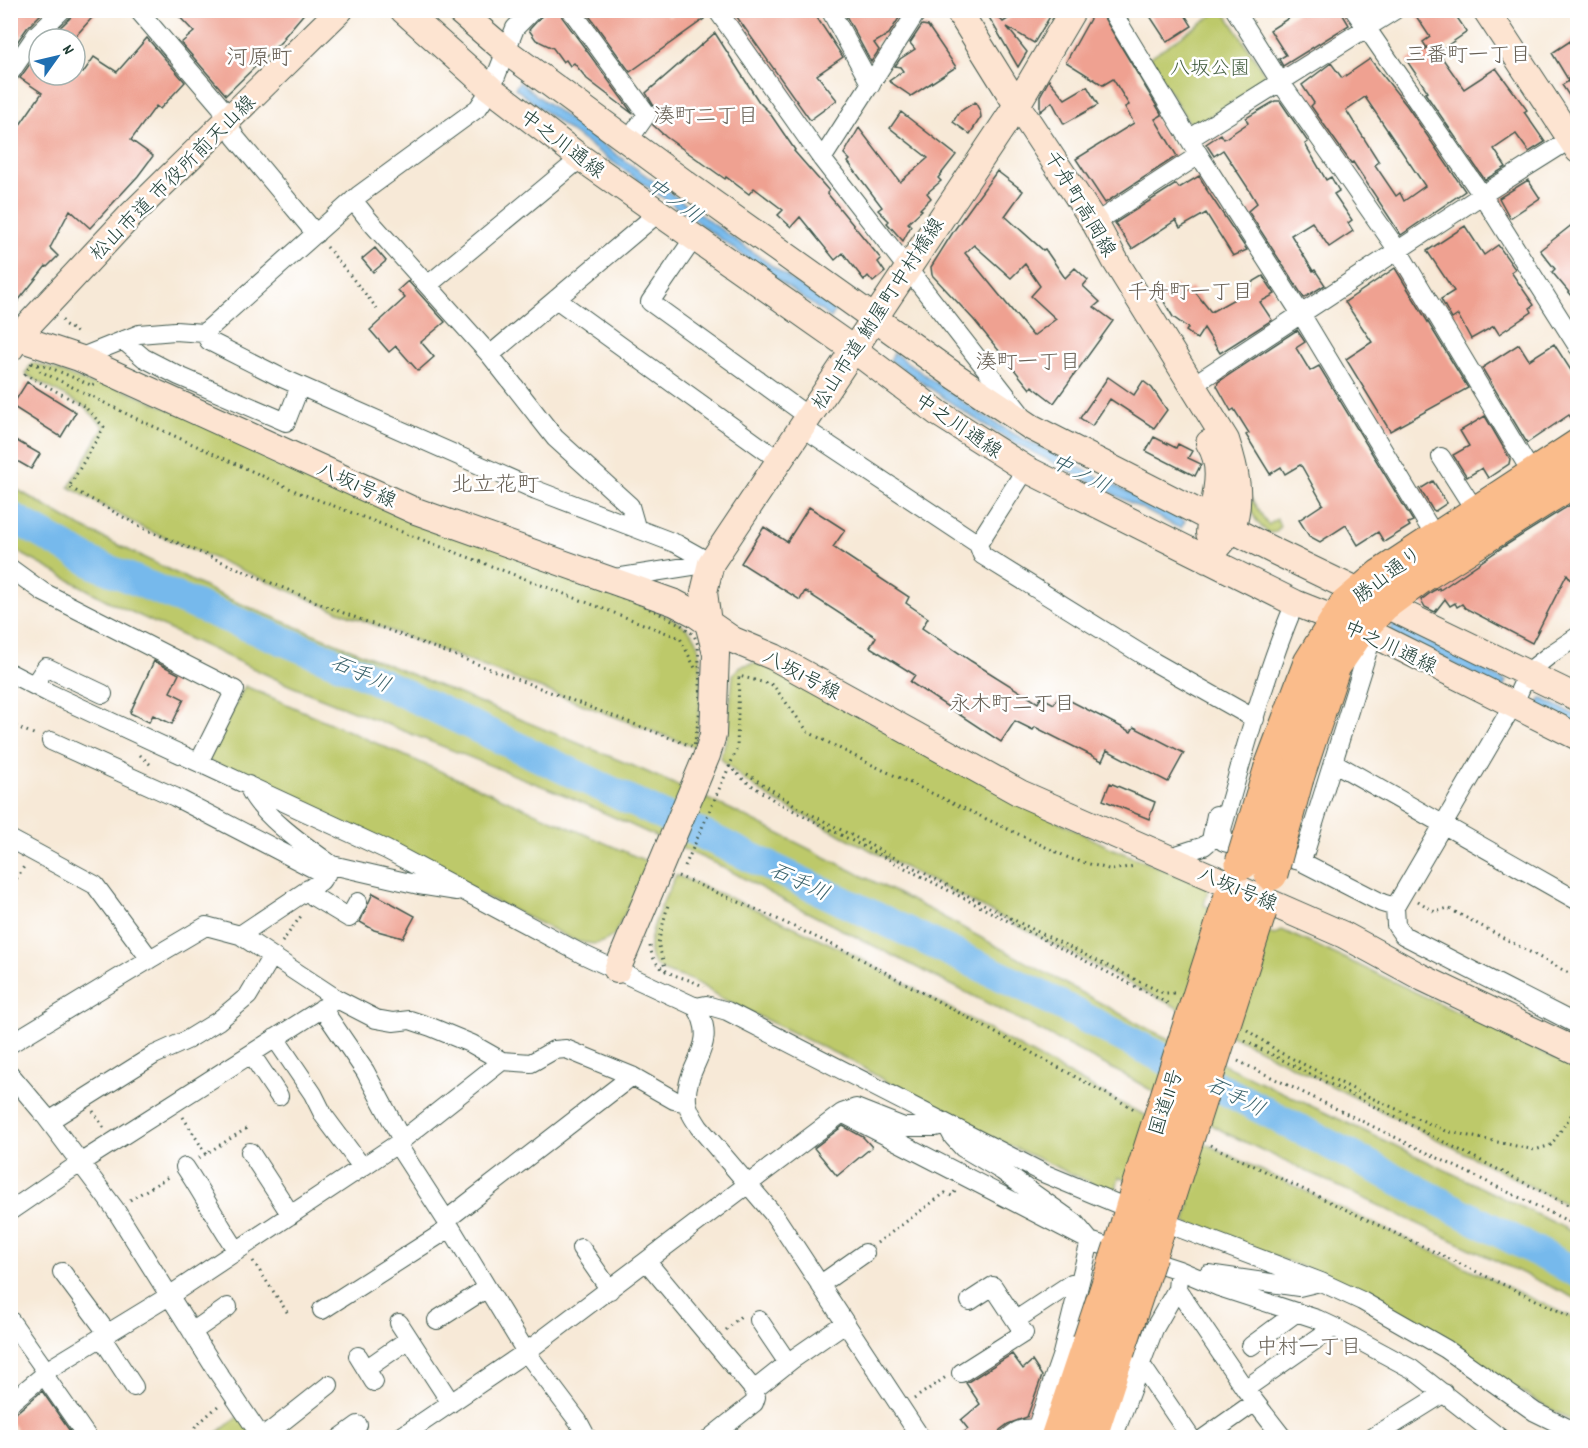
<svg xmlns="http://www.w3.org/2000/svg" width="1588" height="1448" font-family="Dekko,'Klee One',sans-serif">
  <style>
    .green { fill: #bdc96b; stroke: #6e8350; stroke-width: 1.5 }
    .water { fill: #76b9ec; stroke: #4a7b90; stroke-width: 1.5 }
    .lines { fill: none; stroke-linecap: round; stroke-linejoin: round }
    .river { stroke: #76b9ec; stroke-width: 30 }
    .building { fill: #efa191; fill-rule: evenodd }
    .street-casing { stroke: #3f574c; stroke-width: 20 }
    .secondary-casing { stroke: #3f574c; stroke-width: 28 }
    .highway-casing { stroke: #3f574c; stroke-width: 35 }
    .path { stroke: #3f574c; stroke-width: 3; stroke-dasharray: 1.5 4.5; stroke-linecap: butt }
    .street { stroke: #fff; stroke-width: 18 }
    .secondary { stroke: #fde4d1; stroke-width: 26 }
    .highway { stroke: #fabc8b; stroke-width: 33 }
    .highway-bridge-casing { stroke: #3f574c; stroke-width: 35; stroke-linecap: butt }
    .highway-bridge { stroke: #fabc8b; stroke-width: 33 }
    .labels { text-anchor: middle; stroke-width: 5; stroke-linejoin: round; paint-order: stroke }
    .park-label { font-size: 20px; fill: #466042; stroke: #fff }
    .street-label { font-size: 20px; fill: #1f3d34; stroke: #fff }
    .neighbourhood-label { font-size: 21px; fill: #686055; stroke: #fff }
    .water-label { font-size: 21px; font-style: italic; fill: #39626b; stroke: #fff }
    .quarter-label { font-size: 22px; fill: #686055; stroke: #fff }
  </style>
  <rect width="100%" height="100%" fill="#fff"/>
  <filter id="ink" filterUnits="userSpaceOnUse"><feTurbulence type="fractalNoise" baseFrequency=".0167" numOctaves="2"/><feDisplacementMap in="SourceGraphic" scale="12" xChannelSelector="R" yChannelSelector="G"/><feConvolveMatrix kernelMatrix="1 2 1 2 8 2 1 2 1" color-interpolation-filters="sRGB"/></filter>
  <filter id="wash" filterUnits="userSpaceOnUse"><feTurbulence type="fractalNoise" baseFrequency=".008" numOctaves="4" result="noise"/><feDisplacementMap in="SourceGraphic" scale="24" xChannelSelector="R" yChannelSelector="G"/><feGaussianBlur stdDeviation="1.35" result="paint"/><feColorMatrix in="noise" values="0 0 0 0 0 0 0 0 0 0 0 0 0 0 0 0 0 1.4 0 .05"/><feComposite in="paint" operator="in"/></filter>
  <g filter="url(#wash)">
    <rect width="100%" height="100%" fill="#f7e9d7"/>
    <!-- green -->
    <path class="green" d="M1219,11H1224L1266,76L1265,82L1196,125L1189,123L1149,58Z
      M32,363L51,368L93,385L97,379L642,605C659,612 683,621 694,636C707,654 699,725 694,747L328,607L145,529L69,487L104,427L85,407L25,374Z
      M11,486L79,526L229,599L638,768L732,810L934,912L1150,1030L1396,1146L1577,1234V1299L1228,1134L1128,1077L999,1009L783,900L725,868L572,798L291,686L110,602L11,548Z
      M1250,497L1268,525L1277,519L1280,526L1276,532L1270,533C1258,528 1251,512 1247,500Z
      M754,663L769,667L1059,822L1113,849L1209,887L1204,905L1274,935L1282,930L1350,961L1577,1069V1210L1160,999L775,801L744,780L720,758L727,737L733,674L741,666Z
      M245,686L651,863L614,935C600,946 592,945 576,941L207,760Z
      M676,875L760,911L852,954L1126,1106L1577,1320V1423L1541,1404L1440,1339L1340,1281L1185,1223L1190,1204L1119,1177L1115,1194L941,1114L853,1062L719,997C712,992 706,988 699,984C687,977 672,975 660,969C633,953 667,895 676,875Z
      M240,1415L258,1438H211Z"/>
    <!-- water -->
    <path class="water" d="M519,82L595,139L835,311L831,318L571,132L515,88Z
      M894,353L970,407L1010,432L1185,521L1181,528L1175,526L1006,438L966,413L890,360Z
      M1393,624L1506,681L1502,689L1390,632Z
      M1541,698L1577,716V726L1537,706Z"/>
    <g class="lines">
      <!-- river -->
      <path class="river" d="M10,516L95,564L353,669L1035,992L1578,1273"/>
    </g>
    <g id="blocks">
      <!-- building -->
      <path class="building" d="M10,10H45L27,28L13,48L10,46Z
        M73,10H99L73,39H48L70,18Z
        M173,10H307L284,37L285,38L226,95L181,43L194,32Z
        M547,10H560L562,17L633,114L587,79L574,63L570,66L566,60L563,62L553,48L536,40L529,30Z
        M585,10L664,11L669,17L679,10H698L704,19L630,72Z
        M732,10H812L843,57L817,75L837,100L810,120Z
        M843,10H904L889,34L874,43L879,50L871,62Z
        M992,10L1003,22L1022,10H1054L1034,43L1007,27L1027,52L1018,67L987,14Z
        M1095,10L1100,11L1162,115L1155,119L1177,156L1105,203L1076,159L1134,123L1125,107L1129,105L1113,79L1103,85L1066,62Z
        M1146,10H1182L1192,26L1167,42Z
        M1301,10H1340L1349,25L1283,66L1279,59L1286,55L1270,30Z
        M1412,10H1452L1467,32L1438,52L1464,89L1496,68L1527,110L1524,112L1545,142L1529,152L1516,134L1494,149L1506,167L1485,180L1425,93L1428,92L1407,61L1427,48L1423,42L1430,37Z
        M922,25L928,26L956,67L911,96L889,81L903,71L900,67L895,66L900,59L915,49L910,43Z
        M715,33L759,102L769,112L795,150L794,151L829,191L827,193L881,259L878,262L885,272L873,282L868,276L864,280L843,253L835,260L800,217L791,227L778,215L783,210L754,188L749,194L726,177L725,179L666,137L653,125L658,113L646,93Z
        M1578,36V109L1562,85L1569,81L1552,53Z
        M147,38L185,82L160,109L156,106L131,140L153,156L138,176L90,228L70,210L50,248L58,256L47,267L46,266L10,311V130L15,132L42,93L20,78L39,51V75H75L78,70L83,73L94,57L117,72Z
        M1370,59L1407,106L1465,191L1401,235L1353,162L1351,163L1311,106L1314,103L1302,85L1331,63L1342,78ZM1365,97L1425,186L1404,201L1400,193L1396,196L1375,165L1379,162L1346,110Z
        M1049,80L1065,99L1087,86L1098,105L1064,124L1052,102L1040,112V96Z
        M1275,101H1280L1308,142L1305,144L1326,180L1331,177L1339,191L1334,194L1352,220L1348,223L1353,231L1329,247L1312,222L1291,235L1313,271L1315,270L1325,285L1304,298L1248,211L1257,203L1248,188L1223,150L1214,156L1206,144L1221,134L1224,139L1248,123L1246,118Z
        M975,102L980,111L981,117L970,134L953,122L959,112Z
        M901,112L956,155L938,178L941,181L927,193L931,198L920,209L922,210L908,223L911,226L903,241L887,223L889,221L878,210L882,207L848,162L850,160L844,154L859,128L900,182L928,158L890,128Z
        M997,171L1023,191L1005,216L1043,250L1045,249L1065,278L1075,268L1088,280L1083,286L1100,302L1094,307L1113,321L1054,403L1032,386L1030,389L974,320L932,275L931,267L955,229ZM974,245L1011,278L1025,264L1040,286L1031,296L1056,319L1033,336L965,253Z
        M1199,176L1207,189H1206L1247,250L1233,256L1206,213L1180,228L1176,220L1132,249L1115,223L1176,184L1179,188Z
        M1528,180L1540,198L1510,218L1499,198Z
        M1578,220V303L1552,272L1555,269L1540,250Z
        M1465,226L1484,255L1498,245L1515,269L1511,272L1534,305L1530,308L1532,312L1499,334L1494,326L1471,339L1458,315L1452,319L1441,299L1454,291L1427,251Z
        M375,248L386,261L373,272L362,259Z
        M1395,268L1468,388L1390,431L1346,359L1372,342L1345,302Z
        M1263,276L1275,294L1260,302L1272,320L1220,353L1204,328L1197,339L1186,331L1188,328L1173,317L1160,295L1176,285L1181,294L1192,288L1211,312L1247,292L1246,290L1252,286L1251,283Z
        M408,281L445,322L421,342L434,357L418,371L396,346L389,352L370,330L405,298L398,290Z
        M1297,330L1305,342L1296,348L1310,371L1319,366L1413,521L1408,523L1410,526L1384,542L1378,532L1358,545L1346,525L1320,542L1309,536L1299,520L1323,504L1302,467L1300,465L1285,474L1281,467L1270,474L1246,435L1249,433L1234,409L1231,411L1217,386L1218,382Z
        M1519,344L1529,360L1554,344L1572,372L1578,368V427L1569,415L1527,443L1482,368Z
        M1108,377L1134,395L1143,381L1152,388L1167,410L1154,428L1110,399L1092,426L1080,418Z
        M27,382L76,412L61,437L12,406Z
        M1485,416L1510,459L1509,464L1488,478L1482,468L1467,477L1453,455L1469,446L1460,431Z
        M10,437L40,454L31,469L10,457Z
        M1154,437L1176,448L1178,444L1192,451L1188,458L1201,464L1195,476L1146,451Z
        M1433,481L1447,503L1435,511L1432,509L1420,489Z
        M1578,500V590L1567,574L1532,643L1465,608L1462,604L1457,607L1455,603L1450,606L1445,599L1435,612L1425,607L1421,600L1433,591L1439,588L1440,590L1503,547Z
        M809,507L845,530L833,547L909,597L906,603L928,618L922,628L971,661L1038,703L1041,697L1054,704L1059,695L1131,732L1134,727L1184,753L1168,782L1107,750L1102,761L1035,727L1033,730L1015,721L1001,742L910,682L915,675L870,647L876,637L805,591L800,600L741,563L764,527L787,542Z
        M154,661L179,674L170,692L184,699L172,724L153,715L149,722L130,713Z
        M1110,783L1155,802L1149,819L1103,800Z
        M373,893L415,916L403,938L374,930L360,922Z
        M843,1126L863,1137L872,1147L837,1176L814,1148Z
        M1012,1354L1023,1369L1032,1361L1042,1376L1027,1417L1008,1424L1000,1430L997,1437H958L968,1429L961,1420L980,1404L966,1383Z
        M42,1391L74,1437H22L17,1431L10,1421V1414L17,1412Z"/>
    </g>
  </g>
  <g filter="url(#ink)">
    <use href="#blocks" fill-opacity="0" stroke="#3f574c" stroke-width="1.5"/>
    <g class="lines">
      <!-- street casing -->
      <g class="street-casing">
        <path id="street" d="M138,10L221,107L235,137L316,234
          M571,10L647,114L628,141
          M717,10L822,159L1021,414
          M830,10L871,85
          M1111,10L1199,155L1301,314L1436,538
          M1235,10L1281,83L1399,252L1536,480
          M1354,10L1482,195L1578,347
          M10,73L36,35L62,10
          M1189,139L1395,10
          M822,159L918,10
          M353,200L368,219L490,355L555,438L630,506L636,527
          M1095,223L1199,155
          M694,238L650,302L809,417
          M428,285L581,158
          M556,299L780,461
          M204,333L209,341L280,377L536,490L677,544L711,563
          M123,340L144,358L179,376L286,422L300,386
          M490,355L658,213
          M79,358L139,334L175,331L204,333L359,195L478,108L491,89L515,28L533,10
          M1193,385L1482,195L1571,139
          M802,427L978,544
          M1441,457L1476,512
          M1026,469L978,544L982,555L1154,662L1255,719
          M10,568L43,592L235,690L199,762
          M609,579L711,563
          M1295,603C1264,676 1244,754 1222,829L1224,842L1300,861L1305,852L1373,634
          M10,673L49,693L387,850L582,954L696,1007C721,1047 684,1064 687,1101C688,1111 694,1119 699,1127L775,1216L921,1438
          M34,685L46,667L103,694
          M51,741L175,797L326,875
          M1333,762L1578,901
          M248,785C257,813 308,848 332,865
          M10,839L95,885L150,959L206,926L240,935L337,999L376,1019L393,1022L410,1020L431,1027L472,1044L502,1061L531,1063L554,1050L566,1049L632,1076L674,1100L687,1103
          M1167,858L1204,846L1211,840L1216,815
          M1300,861L1382,903L1395,907L1513,705L1528,672L1551,654L1578,636
          M308,889L314,897L349,918L358,902
          M1395,907L1396,925L1403,935L1578,1025
          M240,935L321,881L332,865L419,885L457,891
          M696,1007L706,1005L727,1011L1043,1173L1132,1210L1321,1282L1362,1301L1446,1349L1535,1412L1578,1433
          M322,1008L365,1071L402,1140
          M275,1038L313,1094L324,1116L362,1167
          M10,1044L150,959
          M251,1054L279,1096
          M10,1074L43,1113L115,1209L216,1370L262,1438
          M49,1121L154,1055L187,1040L218,1021L248,996L272,956
          M397,1144L446,1220L526,1352L578,1421L587,1438
          M250,1152L291,1215
          M185,1167C203,1194 218,1223 237,1251
          M10,1211L80,1163L337,999
          M446,1220L632,1076
          M1090,1241L1075,1223L1002,1171L963,1148L953,1137L946,1124L935,1127H904L856,1108L842,1113L1090,1241L1179,1270L1219,1287L1317,1319L1334,1327L1412,1369L1500,1438
          M581,1248L610,1290
          M647,1262L754,1390L756,1397L754,1403L710,1438
          M62,1272L108,1334
          M1208,1274L1299,1287L1320,1282
          M821,1284L865,1253
          M1177,1289L1245,1389L1283,1438
          M322,1310L450,1228
          M10,1320L46,1371
          M437,1320L487,1288
          M759,1320L788,1363
          M1016,1320L1072,1283L1080,1282
          M399,1323L451,1403
          M192,1332L228,1307
          M102,1338L134,1387
          M1251,1346L1297,1312
          M358,1356L374,1382
          M1140,1363L1191,1438
          M366,1369L409,1339
          M961,1373L1024,1333L993,1286L970,1301
          M44,1375L88,1438
          M1245,1389L1334,1327
          M754,1390L793,1359L845,1323
          M10,1403L44,1375L46,1371L169,1296L397,1144L502,1061
          M262,1438L329,1385
          M340,1438L358,1425
          M399,1438L526,1352L842,1113
          M1008,1438C1017,1430 1024,1427 1036,1429
          M1033,1438L1062,1354L1090,1241
          M1113,1438L1154,1329L1177,1289L1178,1278
          M1204,1438L1255,1402
          M1372,1438L1444,1393"/>
      </g>
      <!-- secondary casing -->
      <g class="secondary-casing">
        <path id="secondary" d="M403,10L491,89L581,158L853,349L938,413L1026,469L1295,603L1373,634L1578,737
          M458,10L507,52L689,186L955,376L1031,427L1274,551L1578,698
          M958,10L1017,105L1095,223L1116,262L1226,440C1235,468 1243,498 1232,527C1228,538 1214,550 1207,560
          M1486,10L1578,150
          M10,335L79,358L413,510L675,603L694,613L733,640L774,657L1020,793L1344,935L1423,978L1578,1052
          M11,348L18,336L131,215L340,10
          M1209,533C1212,503 1227,471 1209,443
          M617,970L707,755L713,735L716,654L708,623L704,592L711,563L1017,105L1073,10"/>
      </g>
      <!-- highway casing -->
      <g class="highway-casing">
        <path id="highway" d="M1271,767L1310,663L1346,605L1380,576L1578,446
          M1297,778L1334,666L1359,630L1383,605L1422,576L1578,478
          M1120,1248L1137,1190
          M1150,1255L1166,1205
          M1057,1438L1089,1342
          M1090,1438L1118,1352"/>
      </g>
      <!-- path -->
      <path class="path" d="M376,16L381,10
        M327,247L379,311
        M62,320L64,324L80,334
        M32,363L51,368L93,386L97,379L212,424L435,529L642,605L680,624L694,635L698,645L701,703L694,747L328,607L145,529L69,487L104,427L85,407L25,374Z
        M37,365L40,371L135,418L300,493L680,638L695,668
        M10,724L36,735
        M140,755L153,767
        M729,766L744,780L775,801L1171,1005
        M747,774L801,809L1020,923L1163,993H1174
        M685,866L737,749L739,676L773,685L808,732L866,762L1071,859L1112,870L1134,866
        M678,876L760,911L852,954L1136,1110
        M10,889L25,865
        M1418,901L1435,912L1448,908L1578,978
        M282,942L301,916
        M650,946C655,978 681,973 704,987
        M666,971L658,943L668,905
        M1247,1030L1279,1052L1365,1095L1446,1131L1535,1150L1551,1145L1578,1105
        M1245,1041L1578,1210
        M1238,1061L1578,1226
        M93,1111L104,1128
        M183,1117L206,1154
        M1210,1145L1578,1320
        M199,1158L249,1127
        M130,1200L170,1176
        M877,1243L945,1193L952,1196L956,1190
        M253,1261L289,1315
        M726,1330L743,1314
        M914,1399L946,1377
        M201,1438L195,1427L220,1404"/>
      <!-- street -->
      <use href="#street" class="street"/>
      <!-- secondary -->
      <use href="#secondary" class="secondary"/>
      <!-- highway -->
      <use href="#highway" class="highway"/>
      <!-- highway-bridge casing -->
      <g class="highway-bridge-casing">
        <path id="highway-bridge" d="M1242,863L1271,767
          M1271,874L1297,778
          M1137,1190L1230,899
          M1166,1205L1260,911
          M1089,1342L1120,1248
          M1118,1352L1150,1255"/>
      </g>
      <!-- highway-bridge -->
      <use href="#highway-bridge" class="highway-bridge"/>
    </g>
  </g>
  <g class="labels">
    <!-- park labels -->
    <g class="park-label">
      <text x="1210" y="74">八坂公園</text>
    </g>
    <!-- street labels -->
    <g class="street-label">
      <text transform="translate(563 143) rotate(37)" y="7">中之川通線</text>
      <text transform="translate(172 177) rotate(-45)" y="7">松山市道 市役所前天山線</text>
      <text transform="translate(1081 203) rotate(59)" y="7">千舟町高岡線</text>
      <text transform="translate(877 313) rotate(-57)" y="7">松山市道 鮒屋町中村橋線</text>
      <text transform="translate(959 425) rotate(34)" y="7">中之川通線</text>
      <text transform="translate(357 484) rotate(24)" y="7">八坂1号線</text>
      <text transform="translate(1387 574) rotate(-37)" y="7">勝山通り</text>
      <text transform="translate(1391 646) rotate(25)" y="7">中之川通線</text>
      <text transform="translate(802 674) rotate(28)" y="7">八坂1号線</text>
      <text transform="translate(1238 888) rotate(23)" y="7">八坂1号線</text>
      <text transform="translate(1165 1102) rotate(-72)" y="7">国道11号</text>
    </g>
    <!-- neighbourhood labels -->
    <g class="neighbourhood-label">
      <text x="1468" y="61">三番町一丁目</text>
      <text x="706" y="122">湊町二丁目</text>
      <text x="1190" y="298">千舟町一丁目</text>
      <text x="1028" y="368">湊町一丁目</text>
      <text x="1012" y="710">永木町二丁目</text>
      <text x="1309" y="1353">中村一丁目</text>
    </g>
    <!-- water labels -->
    <g class="water-label">
      <text transform="translate(675 200) rotate(36)" y="7">中ノ川</text>
      <text transform="translate(1081 473) rotate(27)" y="7">中ノ川</text>
      <text transform="translate(361 673) rotate(24)" y="7">石手川</text>
      <text transform="translate(800 881) rotate(25)" y="7">石手川</text>
      <text transform="translate(1236 1096) rotate(27)" y="7">石手川</text>
    </g>
    <!-- quarter labels -->
    <g class="quarter-label">
      <text x="259" y="64">河原町</text>
      <text x="495" y="491">北立花町</text>
    </g>
  </g>
  <!-- margin -->
  <rect width="1588" height="1448" fill="none" stroke="#fff" stroke-width="36"/>
  <!-- north arrow -->
  <g transform="translate(57 57) rotate(56)"><circle r="28" fill="#ffffff" stroke="#a5b1ae" stroke-width="1.5"/>
  <path d="M0-4.5L10 22L0 15L-10 22Z" fill="#1f6fb2"/>
  <text y="-9" font-size="16" font-weight="bold" text-anchor="middle" fill="#1f3d34">N</text>
  </g>
</svg>
